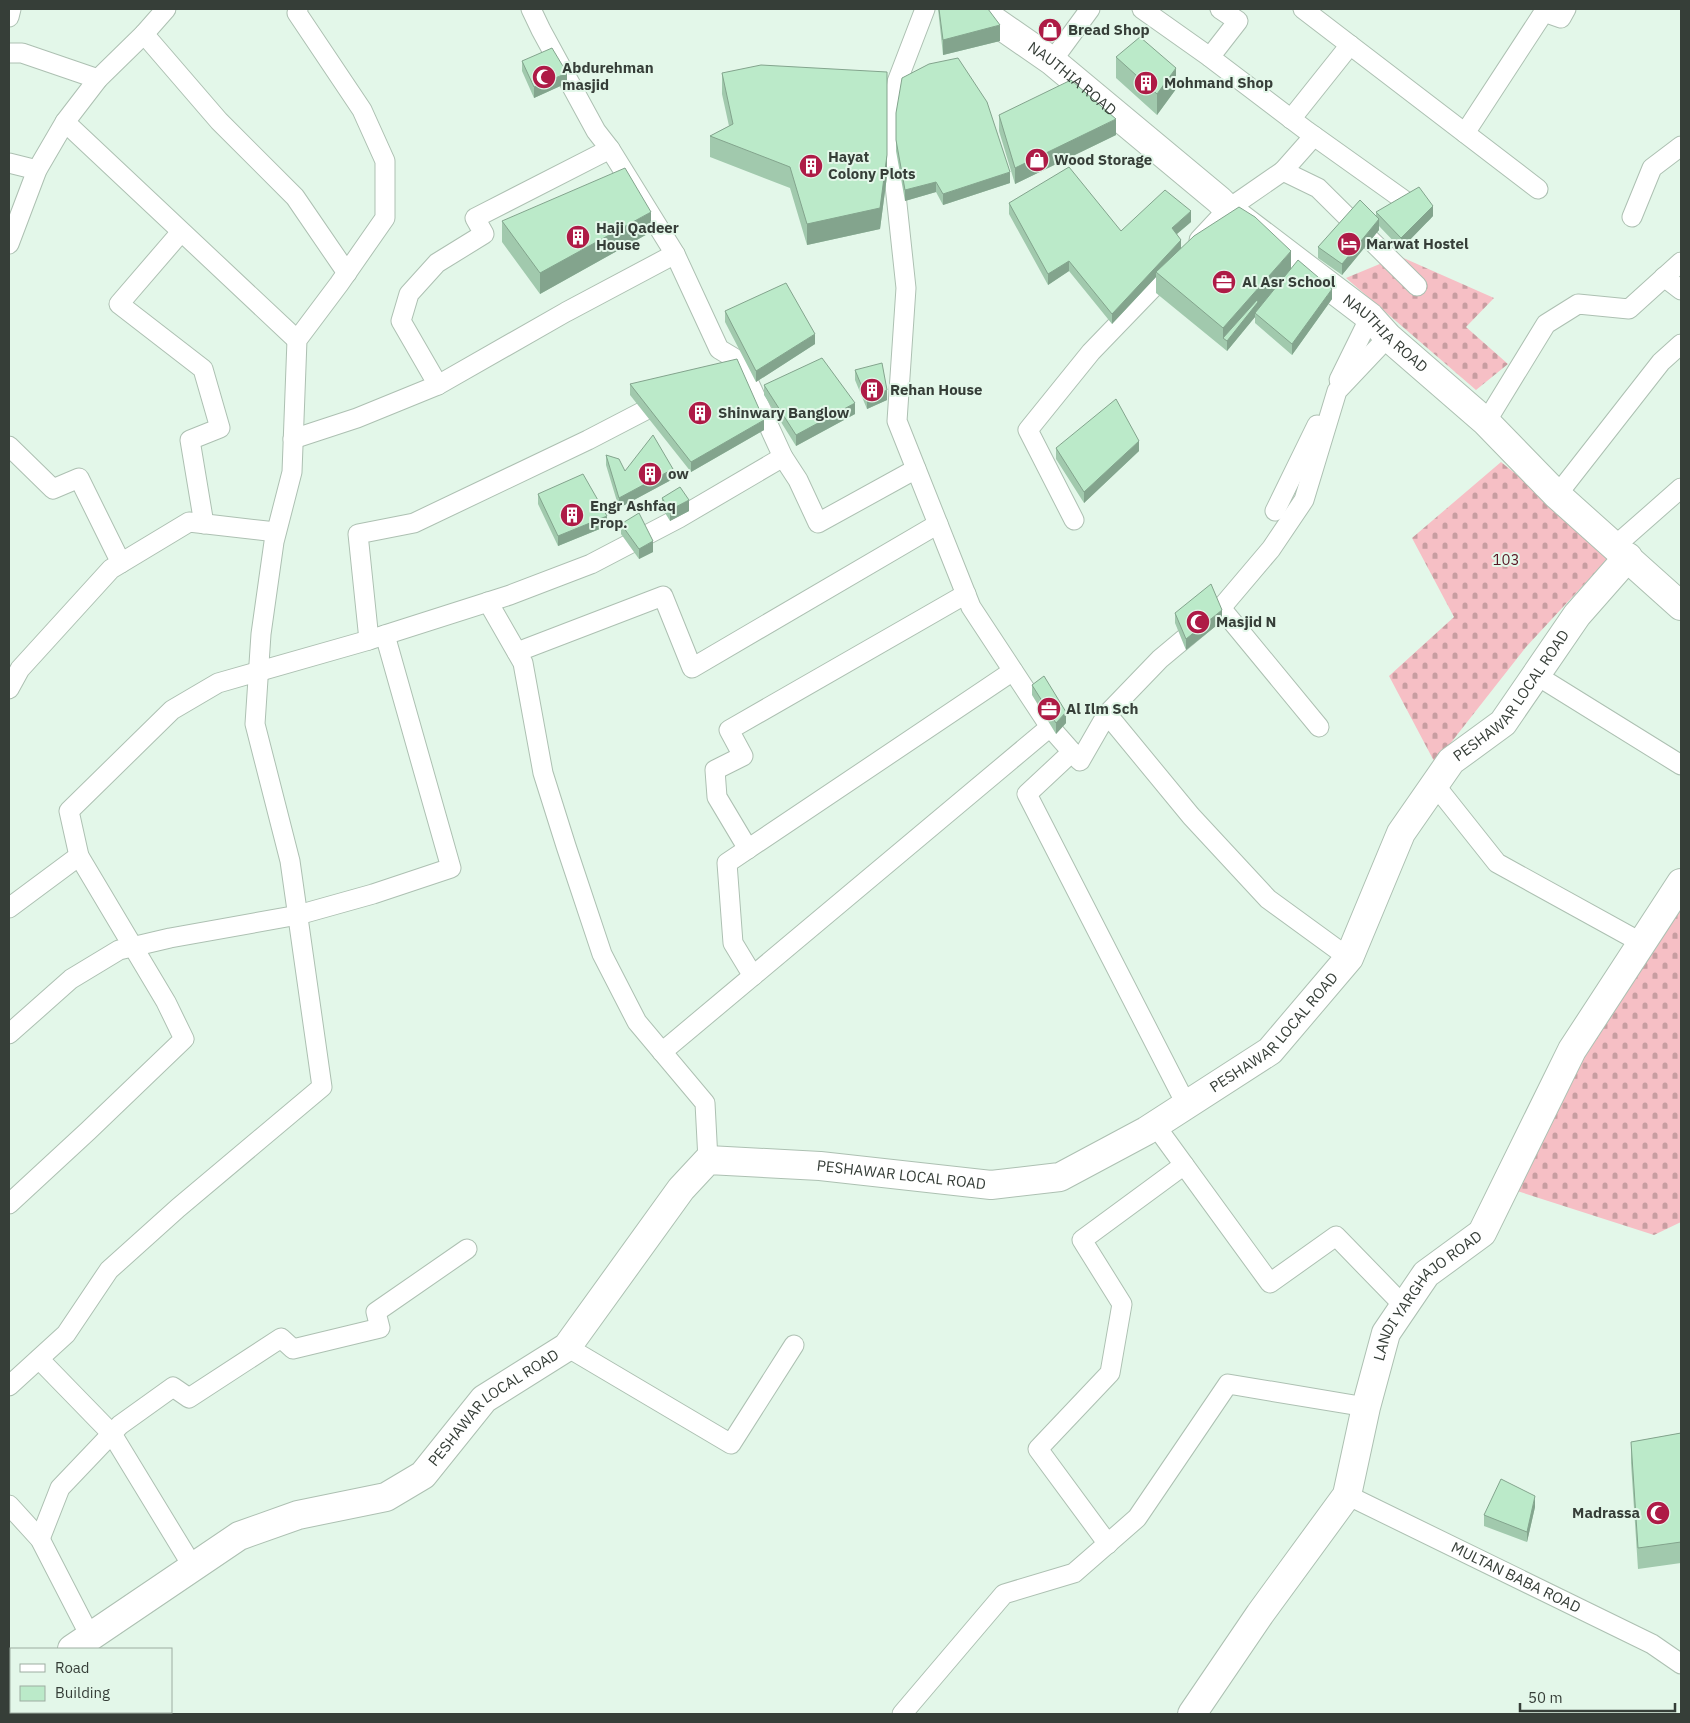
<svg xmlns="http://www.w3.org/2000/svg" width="1690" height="1723" font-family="'IBM Plex Sans',sans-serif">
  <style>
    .cemetery { fill: url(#cemetery-stones) }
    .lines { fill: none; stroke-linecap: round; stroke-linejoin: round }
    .street-casing { stroke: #adc0b2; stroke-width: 21 }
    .secondary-casing { stroke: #adc0b2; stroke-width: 30 }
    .street { stroke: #fff; stroke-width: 19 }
    .secondary { stroke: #fff; stroke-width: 28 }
    .wall { fill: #a1c9ad }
    .shaded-wall { fill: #83a48d }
    .building { fill: #bbeac9; stroke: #83a48d }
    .labels { text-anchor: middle; stroke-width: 4; stroke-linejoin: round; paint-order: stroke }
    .poi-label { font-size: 15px; font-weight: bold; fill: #363e38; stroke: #e3f7e9; text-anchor: start }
    .street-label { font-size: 15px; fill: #363e38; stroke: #e3f7e9 }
    .park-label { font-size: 15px; fill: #581725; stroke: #e3f7e9 }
  </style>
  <defs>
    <pattern id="cemetery-stones" width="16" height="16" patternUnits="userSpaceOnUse" patternTransform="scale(1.25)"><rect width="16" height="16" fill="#f6bfc5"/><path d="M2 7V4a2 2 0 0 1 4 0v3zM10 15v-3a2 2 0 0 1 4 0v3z" fill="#c89da1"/></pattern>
  </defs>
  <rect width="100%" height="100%" fill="#e3f7e9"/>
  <!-- cemetery -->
  <path class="cemetery" d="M1399,256L1494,298L1466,327L1508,364L1476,390L1346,278Z
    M1501,462L1613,553L1526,647L1435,763L1389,676L1454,617L1412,538Z
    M1681,899V1222L1654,1235L1514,1190L1587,1040Z"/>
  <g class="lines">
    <!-- street casing -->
    <g class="street-casing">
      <g id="street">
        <path d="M531,9L541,30L596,131L610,149L675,254L719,349L739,361L783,457L798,480L818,523L916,469"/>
        <path d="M925,9L897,82L892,118L891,148L906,288L897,421L971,607L1050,727L1080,761L1107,714L1191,816L1268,899L1349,958"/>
        <path d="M1142,9L1207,55L1307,131L1422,213"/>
        <path d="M1303,9L1538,189"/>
        <path d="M9,17L11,9"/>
        <path d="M144,34L219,121L295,197L347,273"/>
        <path d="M9,53H22L98,79"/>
        <path d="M1210,57L1238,21L1220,9"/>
        <path d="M1052,61L1090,9"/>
        <path d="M1291,119L1350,45"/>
        <path d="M65,122L297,340"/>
        <path d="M1465,133L1544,12L1561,18L1566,9"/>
        <path d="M9,163L37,170"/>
        <path d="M1283,171L1318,188L1417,286"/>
        <path d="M1632,217L1652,168L1681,146"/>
        <path d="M181,232L119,304L203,369L220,428L190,440L204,524"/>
        <path d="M1199,240L1228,209L1283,171L1314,136"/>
        <path d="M9,244L37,170L65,122L98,79L144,34L166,9"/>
        <path d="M1664,277L1681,290"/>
        <path d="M1339,380L1370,317"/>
        <path d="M438,385L401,321L409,294L437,263L484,234L475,218L610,149"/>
        <path d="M1486,422L1546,324L1578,304L1629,309L1681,262"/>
        <path d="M293,439L357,418L438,385L566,312L675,254"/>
        <path d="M9,446L53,489L79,478L121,563"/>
        <path d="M1557,495L1661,362L1681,344"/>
        <path d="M1275,511L1317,425"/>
        <path d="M1074,520L1028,430L1091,352L1173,267"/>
        <path d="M1615,546L1681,488"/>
        <path d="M488,602L523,663L543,773L566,846L602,954L637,1022L705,1103L708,1160"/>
        <path d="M1221,608L1319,727"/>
        <path d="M369,640L358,534L414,523L588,440L665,400"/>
        <path d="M517,652L663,596L692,668L938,524"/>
        <path d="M1536,675L1681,765"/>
        <path d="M9,689L20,669L111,569L189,522L276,532"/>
        <path d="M1107,714L1160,659L1221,608L1271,549L1304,500L1337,391L1388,337"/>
        <path d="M1072,752L1027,794L1186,1104"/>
        <path d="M1435,785L1497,863L1642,943"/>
        <path d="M748,849L717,797L715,770L743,756L729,730L966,594"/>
        <path d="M9,908L79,856"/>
        <path d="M753,976L733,943L727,863L1013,671"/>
        <path d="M9,1034L71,979L119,950L170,938L298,915L373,894L451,868L385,635"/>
        <path d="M662,1052L1050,727"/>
        <path d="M1155,1125L1270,1283L1336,1236L1404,1306"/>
        <path d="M9,1204L88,1131L184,1039L166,1002L79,856L69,811L172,710L218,683L369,640L510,595L591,564L679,518L783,457"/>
        <path d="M567,1347L731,1444L794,1345"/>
        <path d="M39,1359L112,1434L193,1567"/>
        <path d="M9,1386L66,1334L109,1270L178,1208L322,1087L290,861L255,724L261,634L274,542L292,472L297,340L339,284L385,218V161L362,110L297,13L298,9"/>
        <path id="s1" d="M1347,1495L1652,1644L1681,1664"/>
        <path d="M9,1505L40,1539L90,1636"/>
        <path d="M40,1539L60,1488L120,1425L173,1387L189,1398L281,1338L293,1349L380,1328L376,1312L467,1249"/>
        <path d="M1108,1544L1038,1449L1110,1373L1122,1304L1082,1240L1184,1165"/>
        <path d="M902,1714L1004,1594L1074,1573L1137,1518L1228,1384L1366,1407"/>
      </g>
    </g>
    <!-- secondary casing -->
    <g class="secondary-casing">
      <g id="secondary">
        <path id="s2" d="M977,9L1052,61L1219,200L1228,209L1370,317L1388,337L1486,422L1557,495L1681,606"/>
        <path id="s3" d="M72,1649L239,1536L298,1515L386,1497L423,1475L484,1399L567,1347L681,1189L708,1160L820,1166L991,1185L1060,1177L1146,1131L1270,1051L1349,958L1401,833L1451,761L1503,723L1577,615L1628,557"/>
        <path d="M9,1704L11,1700"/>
        <path id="s4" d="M1192,1714L1260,1614L1347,1495L1366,1407L1386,1333L1426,1274L1482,1233L1572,1050L1681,883"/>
      </g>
    </g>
    <!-- street -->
    <use href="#street" class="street"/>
    <!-- secondary -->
    <use href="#secondary" class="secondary"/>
  </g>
  <!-- wall -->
  <path class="wall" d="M938,9H988L1000,41L943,55Z
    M1058,26L1052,40L1042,34V28Z
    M1116,57L1176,89L1157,115L1116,78Z
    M522,61L567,83L534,98L522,71Z
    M722,73L887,176L880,229L807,245L790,188L710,157V136L729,126L722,94Z
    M896,113L1010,183L943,205L936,192L905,201L896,151Z
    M999,115L1116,135L1015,184L999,131Z
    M1009,203L1121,231L1191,222L1177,234L1181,248L1291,269L1332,299L1292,355L1255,323V317L1227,351L1156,293V277L1112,324L1069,271L1048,285L1009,214Z
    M1376,212L1433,216L1401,249L1379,226V230L1342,275L1318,258V247L1376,215Z
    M502,221L651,232L540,294L502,242Z
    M725,311L815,344L756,382L725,322Z
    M855,370L887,400L867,409L855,380Z
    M630,384L764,430L691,472L630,395Z
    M764,385L855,414L796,446L764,395Z
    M1056,448L1139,451L1084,503L1056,459Z
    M606,455L625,471L673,479L619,508L606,465Z
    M538,494L607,526L558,546L538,504Z
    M662,498L689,511L670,521L662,508Z
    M621,524L653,552L639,559L621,534Z
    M1175,613L1222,621L1186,650L1175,623Z
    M1032,685L1066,723L1056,734L1032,695Z
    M1681,1433V1563L1638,1569L1631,1463V1442Z
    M1535,1507L1527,1542L1484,1526V1515Z"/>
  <!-- shaded-wall -->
  <path class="shaded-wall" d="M1058,21V26L1052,40V34Z
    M1000,25V41L943,55V40Z
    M1176,68V89L1157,115V94Z
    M567,73V83L534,98V87Z
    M1116,119V135L1015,184V168Z
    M887,155V176L880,229L807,245V224Z
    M1010,172V183L943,205V194Z
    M936,182V192L905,201V190Z
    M1433,206V216L1401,249V238Z
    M1191,211V222L1172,238V228Z
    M651,212V232L540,294V273Z
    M1379,219V230L1342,275V264Z
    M1181,240V250L1156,272V277L1112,324V314Z
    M1291,251V272L1255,313V317L1227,351V341L1223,338V328Z
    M1069,261V271L1048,285V274Z
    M1332,289V299L1292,355V344Z
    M815,334V344L756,382V371Z
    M887,390V400L867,409V399Z
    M855,403V414L796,446V435Z
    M764,420V430L691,472V462Z
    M1139,441V451L1084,503V492Z
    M673,469V479L619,508V498Z
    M689,500V511L670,521V510Z
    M607,516V526L558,546V536Z
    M653,541V552L639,559V549Z
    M1222,610V621L1186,650V639Z
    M1066,712V723L1056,734V723Z
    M1535,1496V1507L1527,1542V1532Z"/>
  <!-- building -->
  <path class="building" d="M939,9H988L1000,25L943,40Z
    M1048,20L1058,21L1052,34L1042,28Z
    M1140,37L1176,68L1157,94L1116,57Z
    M552,48L567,73L534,87L522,61Z
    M958,58L987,102L1010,172L943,194L936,182L905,190L896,140V113L902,78L929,64Z
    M761,65L887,72V155L880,208L807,224L790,167L710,136L733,124L722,73Z
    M1071,80L1116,119L1015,168L999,115Z
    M1069,167L1121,231L1165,190L1191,211L1172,228L1181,240L1112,314L1069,261L1048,274L1009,203Z
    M625,168L651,212L540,273L502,221Z
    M1419,187L1433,206L1401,238L1376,212Z
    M1360,200L1379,219L1342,264L1318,247Z
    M1239,207L1255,217L1291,251L1223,328L1156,272L1194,236Z
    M1298,260L1332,289L1292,344L1255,313Z
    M786,283L815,334L756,371L725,311Z
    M1257,300L1258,302L1227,341L1223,338Z
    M822,358L855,403L796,435L764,385Z
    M737,359L764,420L691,462L630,384Z
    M882,363L887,390L867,399L855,370Z
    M1116,399L1139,441L1084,492L1056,448Z
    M653,435L673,469L619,498L606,455L619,459L625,471Z
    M583,474L607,516L558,536L538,494Z
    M680,487L689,500L670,510L662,498Z
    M639,513L653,541L639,549L621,524Z
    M1211,584L1222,610L1186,639L1175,613Z
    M1044,676L1066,712L1056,723L1032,685Z
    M1681,1433V1542L1638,1548L1631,1442Z
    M1501,1479L1535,1496L1527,1532L1484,1515Z"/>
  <!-- icons -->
  <defs>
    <g id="shop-disc" transform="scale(1.25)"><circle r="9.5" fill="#ae1b46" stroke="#e3f7e9"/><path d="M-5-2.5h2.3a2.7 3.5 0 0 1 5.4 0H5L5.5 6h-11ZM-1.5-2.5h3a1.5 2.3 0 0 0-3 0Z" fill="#fff"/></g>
    <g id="mosque-disc" transform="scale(1.25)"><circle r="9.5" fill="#ae1b46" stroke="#e3f7e9"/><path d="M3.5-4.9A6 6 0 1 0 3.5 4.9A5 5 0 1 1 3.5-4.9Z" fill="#fff"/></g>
    <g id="building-disc" transform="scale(1.25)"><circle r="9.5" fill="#ae1b46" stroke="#e3f7e9"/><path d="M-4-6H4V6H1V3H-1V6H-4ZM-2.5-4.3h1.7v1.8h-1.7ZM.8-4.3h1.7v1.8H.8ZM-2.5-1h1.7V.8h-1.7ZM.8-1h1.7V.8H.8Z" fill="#fff"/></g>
    <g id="hotel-disc" transform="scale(1.25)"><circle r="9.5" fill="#ae1b46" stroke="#e3f7e9"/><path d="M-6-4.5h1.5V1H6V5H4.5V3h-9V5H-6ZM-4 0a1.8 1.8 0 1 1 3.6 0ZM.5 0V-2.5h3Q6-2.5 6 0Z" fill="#fff"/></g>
    <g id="office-disc" transform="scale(1.25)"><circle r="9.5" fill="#ae1b46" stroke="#e3f7e9"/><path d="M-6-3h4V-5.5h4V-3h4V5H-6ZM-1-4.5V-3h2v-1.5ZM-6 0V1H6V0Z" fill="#fff"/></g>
  </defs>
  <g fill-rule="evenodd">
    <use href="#shop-disc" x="1050" y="30"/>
    <use href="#mosque-disc" x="544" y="77"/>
    <use href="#building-disc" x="1146" y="83"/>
    <use href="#shop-disc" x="1037" y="160"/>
    <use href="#building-disc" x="811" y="166"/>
    <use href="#building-disc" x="578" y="237"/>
    <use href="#hotel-disc" x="1349" y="244"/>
    <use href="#office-disc" x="1224" y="282"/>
    <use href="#building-disc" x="872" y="390"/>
    <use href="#building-disc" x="700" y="413"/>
    <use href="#building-disc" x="650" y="474"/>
    <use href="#building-disc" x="572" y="515"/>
    <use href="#mosque-disc" x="1198" y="622"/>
    <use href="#office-disc" x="1049" y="709"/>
    <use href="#mosque-disc" x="1658" y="1513"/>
  </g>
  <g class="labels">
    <!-- poi labels -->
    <g class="poi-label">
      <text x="1068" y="35">Bread Shop</text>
      <text x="562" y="73">Abdurehman<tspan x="562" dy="17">masjid</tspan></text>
      <text x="1164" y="88">Mohmand Shop</text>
      <text x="828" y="162">Hayat<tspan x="828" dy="17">Colony Plots</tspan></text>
      <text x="1054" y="165">Wood Storage</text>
      <text x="596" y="233">Haji Qadeer<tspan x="596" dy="17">House</tspan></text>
      <text x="1366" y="249">Marwat Hostel</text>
      <text x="1242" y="287">Al Asr School</text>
      <text x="890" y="395">Rehan House</text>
      <text x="718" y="418">Shinwary Banglow</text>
      <text x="668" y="479">ow</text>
      <text x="590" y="511">Engr Ashfaq<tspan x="590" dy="17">Prop.</tspan></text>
      <text x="1216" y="627">Masjid N</text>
      <text x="1066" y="714">Al Ilm Sch</text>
      <text x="1640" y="1518" text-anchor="end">Madrassa</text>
    </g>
    <!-- street labels -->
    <g class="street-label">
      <text dy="5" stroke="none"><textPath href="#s2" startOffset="118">NAUTHIA ROAD</textPath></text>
      <text dy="5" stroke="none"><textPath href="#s2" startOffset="522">NAUTHIA ROAD</textPath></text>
      <text dy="5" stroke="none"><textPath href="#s3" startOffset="1861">PESHAWAR LOCAL ROAD</textPath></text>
      <text dy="5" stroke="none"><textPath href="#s3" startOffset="1441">PESHAWAR LOCAL ROAD</textPath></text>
      <text dy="5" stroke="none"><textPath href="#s3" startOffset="1021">PESHAWAR LOCAL ROAD</textPath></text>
      <text dy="5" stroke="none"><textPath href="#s4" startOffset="490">LANDI YARGHAJO ROAD</textPath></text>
      <text dy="5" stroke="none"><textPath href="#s3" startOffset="496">PESHAWAR LOCAL ROAD</textPath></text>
      <text dy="5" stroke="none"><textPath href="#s1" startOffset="188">MULTAN BABA ROAD</textPath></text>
    </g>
    <!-- park labels -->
    <g class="park-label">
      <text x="1506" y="565">103</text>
    </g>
  </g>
  <!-- border -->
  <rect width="1690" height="1723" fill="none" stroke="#363e38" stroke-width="20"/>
  <!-- legend -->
  <rect x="10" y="1648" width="162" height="65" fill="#e3f7e9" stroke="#9eada2"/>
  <rect x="20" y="1664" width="25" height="8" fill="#ffffff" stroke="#9eada2"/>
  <text x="55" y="1673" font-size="15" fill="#363e38">Road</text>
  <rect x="20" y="1686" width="25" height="15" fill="#bbeac9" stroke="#9eada2"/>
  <text x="55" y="1698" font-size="15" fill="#363e38">Building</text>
  <!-- scale -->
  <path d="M1520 1703v8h155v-8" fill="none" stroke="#363e38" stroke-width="2.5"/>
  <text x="1528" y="1703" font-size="15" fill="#363e38" stroke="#e3f7e9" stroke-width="4" paint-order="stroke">50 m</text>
</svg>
